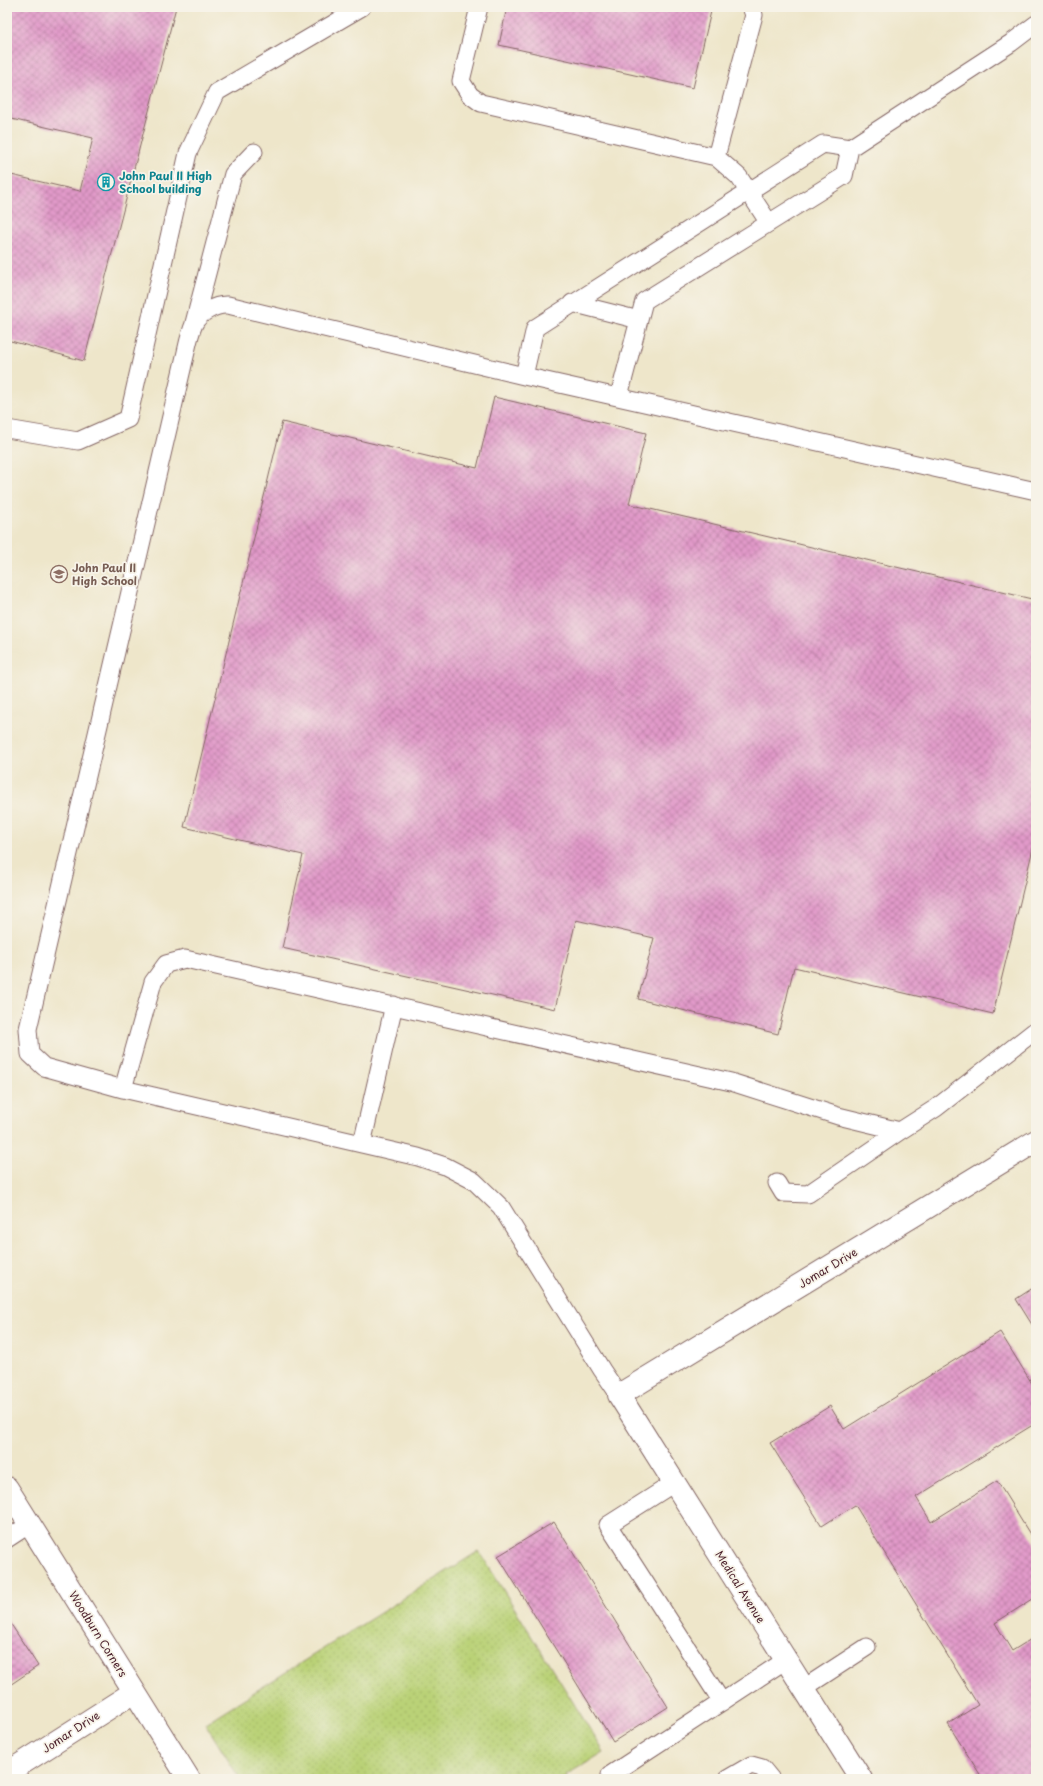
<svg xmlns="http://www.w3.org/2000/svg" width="1043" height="1786" font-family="'Playpen Sans',sans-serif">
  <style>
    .grass { fill: url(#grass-dots); stroke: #827851 }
    .building { fill: url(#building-cross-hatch) }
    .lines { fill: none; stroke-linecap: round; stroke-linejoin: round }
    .service-casing { stroke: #836563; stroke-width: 19 }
    .minor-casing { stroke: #836563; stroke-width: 24 }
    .service { stroke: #fff; stroke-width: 17 }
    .minor { stroke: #fff; stroke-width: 22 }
    .labels { text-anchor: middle; stroke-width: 3.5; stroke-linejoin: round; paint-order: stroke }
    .culture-label { font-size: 11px; font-weight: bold; fill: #0d838f; stroke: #f7f3e8; text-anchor: start }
    .education-label { font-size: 11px; font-weight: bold; fill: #785e54; stroke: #f7f3e8; text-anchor: start }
    .street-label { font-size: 11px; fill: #4a1f2b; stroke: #f7f3e8 }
  </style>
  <defs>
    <pattern id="grass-dots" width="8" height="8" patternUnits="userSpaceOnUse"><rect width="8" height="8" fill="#bad277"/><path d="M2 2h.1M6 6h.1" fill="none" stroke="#a1b467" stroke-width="1.8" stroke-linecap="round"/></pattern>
    <pattern id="building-cross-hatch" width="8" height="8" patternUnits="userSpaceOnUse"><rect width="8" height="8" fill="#e19ac9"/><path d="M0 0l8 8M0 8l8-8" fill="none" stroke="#b87da3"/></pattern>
  </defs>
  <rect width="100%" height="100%" fill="#f7f3e8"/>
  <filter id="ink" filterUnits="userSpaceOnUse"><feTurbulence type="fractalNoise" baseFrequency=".025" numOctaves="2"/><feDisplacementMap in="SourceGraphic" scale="8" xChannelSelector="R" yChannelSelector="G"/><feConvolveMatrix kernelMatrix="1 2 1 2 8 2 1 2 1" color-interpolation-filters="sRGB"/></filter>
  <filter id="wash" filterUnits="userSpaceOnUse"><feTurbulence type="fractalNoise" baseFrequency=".012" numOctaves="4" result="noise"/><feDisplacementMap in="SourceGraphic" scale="16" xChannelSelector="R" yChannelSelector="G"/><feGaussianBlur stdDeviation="0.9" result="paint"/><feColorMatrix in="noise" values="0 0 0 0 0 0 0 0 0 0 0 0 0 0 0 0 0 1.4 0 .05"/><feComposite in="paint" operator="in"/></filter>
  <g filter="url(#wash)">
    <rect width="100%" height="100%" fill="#eee6ca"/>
    <!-- grass -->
    <path class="grass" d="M479,1551L604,1752L566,1775L568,1779H240L205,1723Z"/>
    <g id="blocks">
      <!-- building -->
      <path class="building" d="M7,7H176L84,361L7,340V174L80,191L93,138L7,118Z
        M507,7H712L693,88L499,45Z
        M494,397L646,433L629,504L1036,600V836L993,1014L794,967L778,1034L638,999L654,938L576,920L555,1009L282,948L303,855L184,827L282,422L477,468Z
        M1036,1286V1331L1016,1299Z
        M1000,1332L1036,1390V1423L916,1497L931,1522L997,1481L1036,1544V1597L995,1623L1012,1651L1036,1636V1779H983L948,1724L978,1705L855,1505L822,1526L770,1443L830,1406L844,1429Z
        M554,1522L668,1707L613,1742L498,1556Z
        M7,1618L38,1666L7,1687Z"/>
    </g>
  </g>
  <g filter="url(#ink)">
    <use href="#blocks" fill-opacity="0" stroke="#836563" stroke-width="1"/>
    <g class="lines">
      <!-- service casing -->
      <g class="service-casing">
        <path id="service" d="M479,7L461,81L470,95L481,103L716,157L739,177L769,223
          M716,157L754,15L751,7
          M572,303L639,320
          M194,323L233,174L254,152
          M524,376L535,328L823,144L850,148L1011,43L1036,24
          M619,396L644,301L844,176L850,148
          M7,429L78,441L128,419L188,153L217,92L362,7
          M1036,491L524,376L228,305C216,304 199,313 194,324C190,333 188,343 186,352L28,1029L30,1054L44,1067L123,1089L153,982L166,964L185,959L731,1082L838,1116L900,1131L936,1108L1036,1030
          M123,1089L418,1157L445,1166L474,1181L501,1207L602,1370L619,1395
          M362,1144L394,1005
          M777,1183L783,1193L808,1194L900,1131
          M674,1483L608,1525L722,1702
          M7,1539L30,1524
          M804,1688L867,1647
          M613,1779L610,1775L786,1660
          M727,1779L751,1765L762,1768L771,1779"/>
      </g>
      <!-- minor casing -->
      <g class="minor-casing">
        <path id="minor" d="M7,1488L189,1779
          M7,1773L134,1692
          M861,1779L619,1395L1036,1141"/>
      </g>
      <!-- service -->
      <use href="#service" class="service"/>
      <!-- minor -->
      <use href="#minor" class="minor"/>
    </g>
  </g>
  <!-- icons -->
  <defs>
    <g id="building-ring" transform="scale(0.9)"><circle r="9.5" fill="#f7f3e8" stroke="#0f9aa8" stroke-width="1.5"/><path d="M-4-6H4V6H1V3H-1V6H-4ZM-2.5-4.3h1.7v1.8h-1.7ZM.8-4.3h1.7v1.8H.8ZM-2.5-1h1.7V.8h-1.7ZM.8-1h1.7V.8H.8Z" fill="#0f9aa8"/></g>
    <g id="school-ring" transform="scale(0.9)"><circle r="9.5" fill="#f7f3e8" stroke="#8d6e63" stroke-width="1.5"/><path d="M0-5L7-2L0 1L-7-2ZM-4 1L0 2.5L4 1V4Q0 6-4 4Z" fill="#8d6e63"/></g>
  </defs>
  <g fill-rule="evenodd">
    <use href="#building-ring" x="106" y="182"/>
    <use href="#school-ring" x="59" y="574"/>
  </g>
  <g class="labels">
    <!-- culture labels -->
    <g class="culture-label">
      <text x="119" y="180">John Paul II High<tspan x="119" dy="13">School building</tspan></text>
    </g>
    <!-- education labels -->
    <g class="education-label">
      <text x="72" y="572">John Paul II<tspan x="72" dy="13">High School</tspan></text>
    </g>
    <!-- street labels -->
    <g class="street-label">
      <text transform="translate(828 1268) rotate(-31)" y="4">Jomar Drive</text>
      <text transform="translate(740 1587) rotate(58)" y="4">Medical Avenue</text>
      <text transform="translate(98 1634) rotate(58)" y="4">Woodburn Corners</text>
      <text transform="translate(71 1732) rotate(-33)" y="4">Jomar Drive</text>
    </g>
  </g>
  <!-- margin -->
  <rect width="1043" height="1786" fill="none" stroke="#f7f3e8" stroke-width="24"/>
</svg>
